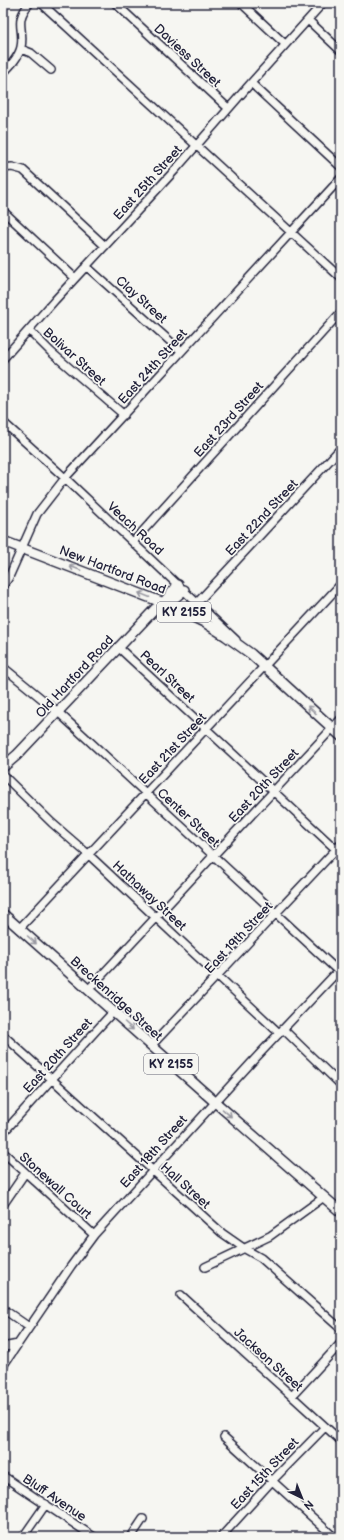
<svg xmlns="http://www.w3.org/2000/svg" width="344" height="1540" font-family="'Balsamiq Sans',sans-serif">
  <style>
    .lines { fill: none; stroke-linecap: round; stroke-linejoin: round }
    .minor-casing { stroke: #22223b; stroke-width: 10 }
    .major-casing { stroke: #22223b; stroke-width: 12 }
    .minor { stroke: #f6f6f2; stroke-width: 7 }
    .major { stroke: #f6f6f2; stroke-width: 9 }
    .oneway { stroke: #9797a0 }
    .labels { text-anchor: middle; stroke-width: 3.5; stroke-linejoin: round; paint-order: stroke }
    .shield { fill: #f6f6f2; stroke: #626272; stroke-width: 1 }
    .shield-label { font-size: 12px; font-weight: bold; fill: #22223b }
    .street-label { font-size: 13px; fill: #22223b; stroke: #f6f6f2 }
  </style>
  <rect width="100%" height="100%" fill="#f6f6f2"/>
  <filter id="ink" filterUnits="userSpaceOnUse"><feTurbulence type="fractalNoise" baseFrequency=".025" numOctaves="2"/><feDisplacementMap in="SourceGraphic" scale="8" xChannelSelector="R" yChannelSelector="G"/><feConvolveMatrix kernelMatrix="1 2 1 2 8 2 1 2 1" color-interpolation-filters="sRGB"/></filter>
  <g filter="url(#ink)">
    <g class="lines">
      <!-- minor casing -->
      <g class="minor-casing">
        <path id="minor" d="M41,3L341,278
          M115,3L228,108
          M241,3L285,44
          M308,20L341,51
          M21,49L31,53L51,70
          M3,73C10,66 19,57 21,47C25,29 13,22 30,3
          M251,83L341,167
          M3,168L12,167L23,170L105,246
          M3,211L75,278
          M86,266L181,351
          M29,330L51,352L124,415
          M3,359L55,300L176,169L251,83L323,3
          M3,422L65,478L236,640
          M133,542L341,312
          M3,586L9,577L37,514L65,478L341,178
          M198,602L341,448
          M118,647L341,854
          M3,667L58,712L338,971
          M3,775L52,823L89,855L279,1033
          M19,929L341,584
          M88,990L341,719
          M283,1029L341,1085
          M3,1035L222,1233L245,1249L261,1258L341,1329
          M151,1046L341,844
          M3,1133L113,1012
          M3,1152L94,1235
          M3,1205L25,1173
          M205,1267L270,1236L324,1197
          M181,1295L341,1441
          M3,1309L29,1327
          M3,1347L18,1344
          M3,1366L71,1266L94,1235L251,1063L341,968
          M292,1396L341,1343
          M224,1437L334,1537
          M3,1476L94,1537
          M23,1537L46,1504
          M131,1537L143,1519
          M221,1537L272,1481L325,1427"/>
      </g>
      <!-- major casing -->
      <g class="major-casing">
        <path id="major" d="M3,541L164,603L204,622L226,636L251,654L341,736
          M164,602L178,585
          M3,767L17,755L155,609L164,603L171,601L184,590
          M3,914L215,1102L341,1212"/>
      </g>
      <!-- minor -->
      <use href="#minor" class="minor"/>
      <!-- major -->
      <use href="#major" class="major"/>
    </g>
    <!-- one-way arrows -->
    <defs><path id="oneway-shaft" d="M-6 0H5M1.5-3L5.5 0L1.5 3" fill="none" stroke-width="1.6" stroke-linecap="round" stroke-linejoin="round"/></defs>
    <g class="oneway">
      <use href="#oneway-shaft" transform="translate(75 568) rotate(-159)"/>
      <use href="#oneway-shaft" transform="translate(144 595) rotate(-158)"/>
      <use href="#oneway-shaft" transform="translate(312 710) rotate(-138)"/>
      <use href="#oneway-shaft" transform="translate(32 940) rotate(42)"/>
      <use href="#oneway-shaft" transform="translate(129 1026) rotate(42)"/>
      <use href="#oneway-shaft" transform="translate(227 1113) rotate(41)"/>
    </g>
  </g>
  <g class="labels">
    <!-- shield labels -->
    <g class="shield">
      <rect x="157" y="602" width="54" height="20" rx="3"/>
      <rect x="144" y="1054" width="54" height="20" rx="3"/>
    </g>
    <g class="shield-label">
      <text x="184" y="616">KY 2155</text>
      <text x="171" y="1068">KY 2155</text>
    </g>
    <!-- street labels -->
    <g class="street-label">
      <text transform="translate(188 55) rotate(43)" y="5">Daviess Street</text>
      <text transform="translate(147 182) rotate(-48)" y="5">East 25th Street</text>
      <text transform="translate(142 299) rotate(42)" y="5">Clay Street</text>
      <text transform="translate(75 356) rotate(42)" y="5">Bolivar Street</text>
      <text transform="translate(152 366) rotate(-48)" y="5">East 24th Street</text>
      <text transform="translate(228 419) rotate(-48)" y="5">East 23rd Street</text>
      <text transform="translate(261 517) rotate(-47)" y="5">East 22nd Street</text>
      <text transform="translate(136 528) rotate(43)" y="5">Veach Road</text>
      <text transform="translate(113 569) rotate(21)" y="5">New Hartford Road</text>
      <text transform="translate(74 676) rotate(-47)" y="5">Old Hartford Road</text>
      <text transform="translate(168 676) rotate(43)" y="5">Pearl Street</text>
      <text transform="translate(172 748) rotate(-47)" y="5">East 21st Street</text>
      <text transform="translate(263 785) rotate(-47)" y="5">East 20th Street</text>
      <text transform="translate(189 817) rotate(43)" y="5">Center Street</text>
      <text transform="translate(150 895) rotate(43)" y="5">Hathaway Street</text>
      <text transform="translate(238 937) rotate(-47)" y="5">East 19th Street</text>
      <text transform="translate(117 998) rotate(42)" y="5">Breckenridge Street</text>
      <text transform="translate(57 1055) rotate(-48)" y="5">East 20th Street</text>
      <text transform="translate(153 1151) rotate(-48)" y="5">East 18th Street</text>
      <text transform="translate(56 1185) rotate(42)" y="5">Stonewall Court</text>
      <text transform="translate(186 1185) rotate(42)" y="5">Hall Street</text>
      <text transform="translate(269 1359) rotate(42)" y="5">Jackson Street</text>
      <text transform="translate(264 1473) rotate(-47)" y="5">East 15th Street</text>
      <text transform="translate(55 1497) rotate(34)" y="5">Bluff Avenue</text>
    </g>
  </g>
  <!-- margin -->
  <rect width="344" height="1540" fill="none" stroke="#f6f6f2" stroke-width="16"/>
  <rect x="8" y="8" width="328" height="1524" fill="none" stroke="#22223b" stroke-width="1.5" filter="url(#ink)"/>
  <!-- north arrow -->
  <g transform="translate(302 1498) rotate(137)" stroke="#f6f6f2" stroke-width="3" paint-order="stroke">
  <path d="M0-3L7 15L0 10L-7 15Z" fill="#22223b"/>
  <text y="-6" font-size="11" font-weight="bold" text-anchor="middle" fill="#22223b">N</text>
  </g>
</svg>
